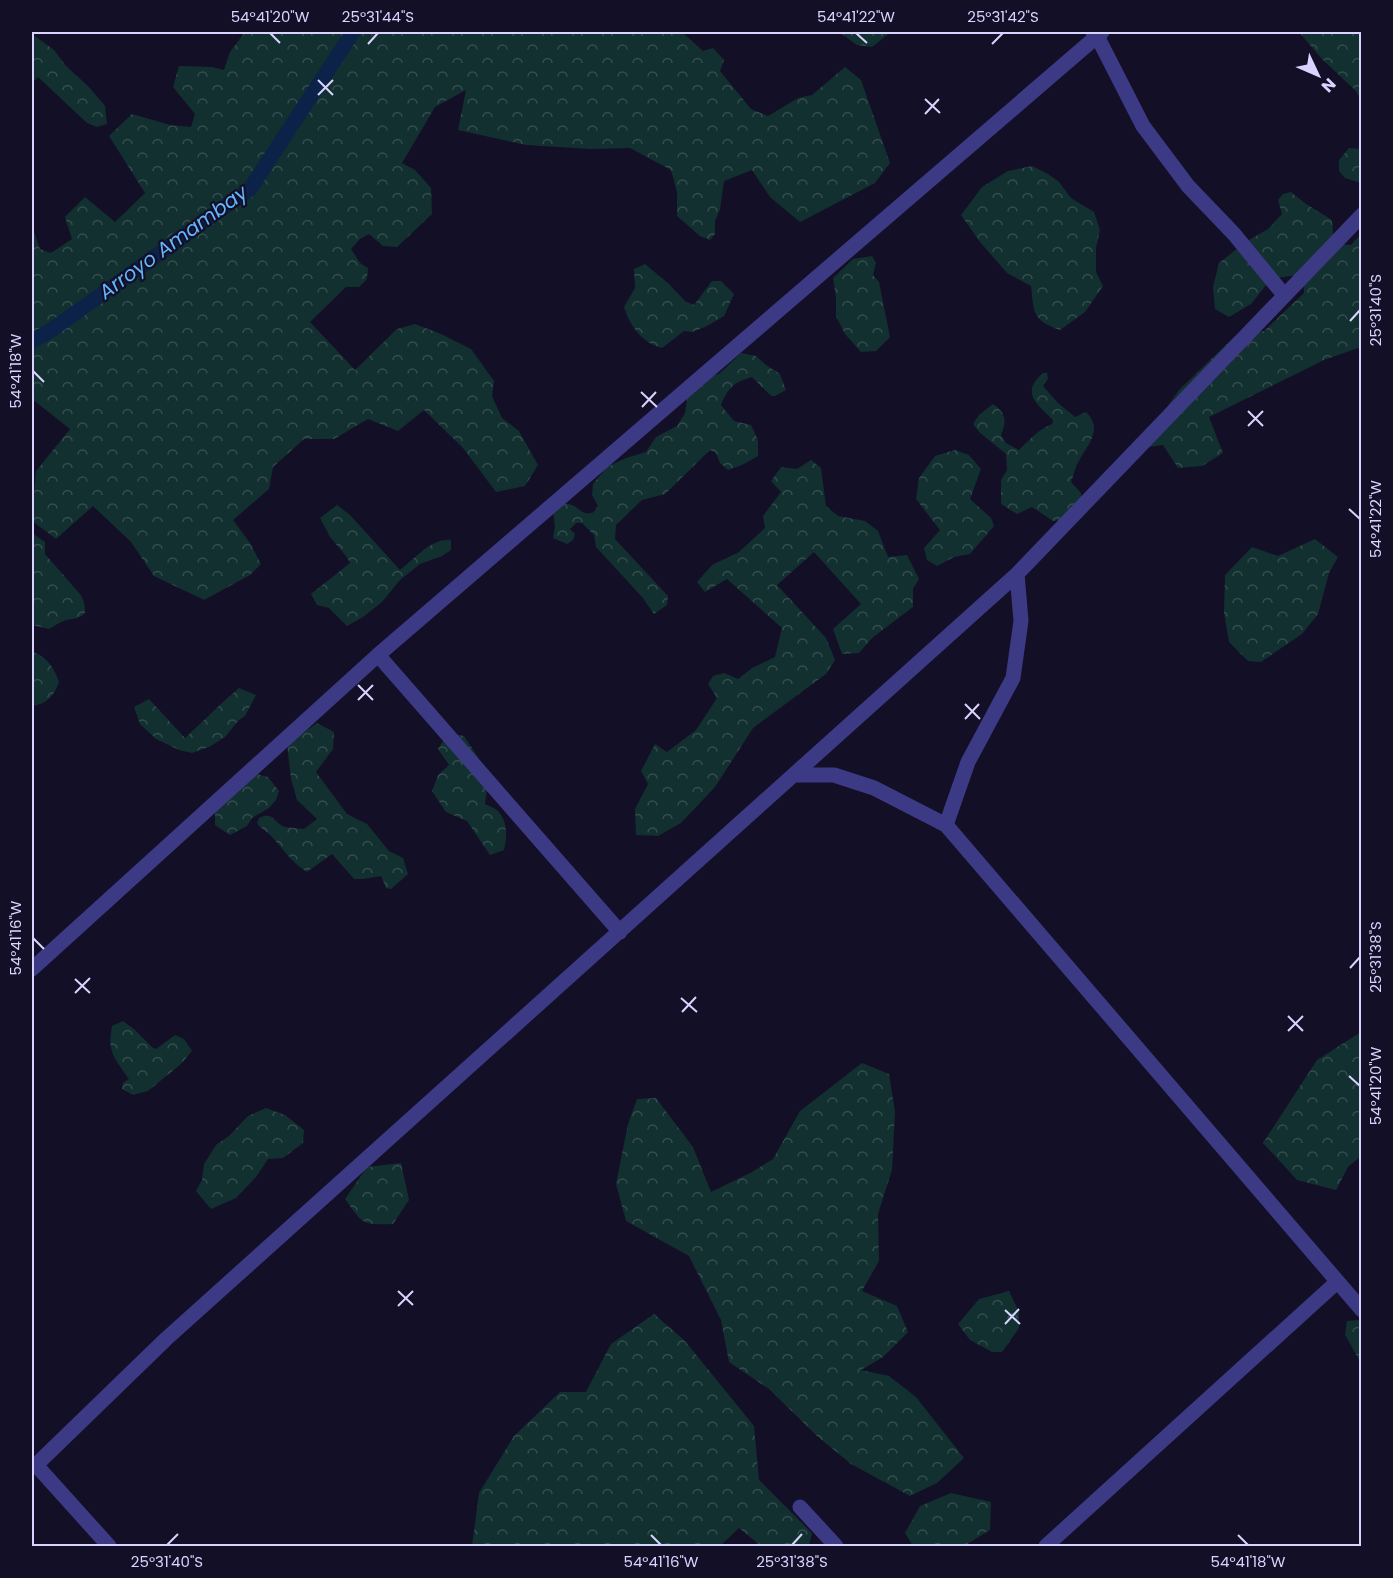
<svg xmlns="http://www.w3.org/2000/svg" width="1393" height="1578" font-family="Poppins,sans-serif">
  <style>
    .forest { fill: url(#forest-crowns) }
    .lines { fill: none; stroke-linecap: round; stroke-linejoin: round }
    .stream { stroke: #0c2248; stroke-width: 15 }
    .street { stroke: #3d3a85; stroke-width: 15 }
    .ticks { fill: none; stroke: #d9d4ff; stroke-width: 2 }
    .labels { text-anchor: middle; stroke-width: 4.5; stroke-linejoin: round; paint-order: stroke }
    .water-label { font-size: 20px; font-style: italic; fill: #62b6ff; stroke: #130f26 }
    .neatline { fill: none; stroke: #d9d4ff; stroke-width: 2 }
    .ticks-label { font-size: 15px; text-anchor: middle; fill: #d9d4ff }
  </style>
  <defs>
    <pattern id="forest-crowns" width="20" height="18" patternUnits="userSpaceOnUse" patternTransform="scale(1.5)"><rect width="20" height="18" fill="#12302f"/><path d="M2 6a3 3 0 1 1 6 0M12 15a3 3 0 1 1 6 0" fill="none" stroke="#344d4e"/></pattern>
  </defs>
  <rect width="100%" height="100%" fill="#130f26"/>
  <!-- forest -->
  <path class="forest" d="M245,32H682L703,51L713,48L724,60L720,71L751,109L768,116L798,98L812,95L845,67L861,80L890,163L875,183L800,222L770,197L752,170L724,181L720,209L715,221V234L710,240L700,236L677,216V192L671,170L630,148L591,149L526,145L458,130L466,90L435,107L402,163L415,170L431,188L432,214L397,247L383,246L369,234L360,239L351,249L360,263L368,268L367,279L359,287H346L310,322L355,370L397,329L415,324L441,334L471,349L494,381L492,396L502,418L519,431L538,465L525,486L496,492L463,448L424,410L398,431L368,419L334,439H304L273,467L269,489L233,520L250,543L261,564L250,575L204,600L154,576L131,542L93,506L56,539L32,521L36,471L70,429L32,399V226L40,249L51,253L72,239L65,217L85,197L115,222L145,193L109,136L132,114L170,125L191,127L195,114L173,87L179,66L212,67L224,70L230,52Z
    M839,32H891L872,47L857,45Z
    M1299,32H1361V100L1356,91L1322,59Z
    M32,34L54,50L66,66L88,86L105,106L107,124L97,127L87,123L38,77L32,83Z
    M1349,148L1361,149V183L1345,178L1339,171V160Z
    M1032,166L1048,174L1059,182L1071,198L1094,212L1100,230L1096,248V272L1103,286L1085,312L1060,330C1032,320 1034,313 1031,286L1007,273L980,242L961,215L982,187L1008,171Z
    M1291,192L1306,204L1332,220L1334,244L1351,245L1361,234V347L1324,360L1209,417L1223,453L1202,466L1178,468L1163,445L1148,447L1140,457L1133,455L1131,447L1136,439L1148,434L1179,390L1235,336L1264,331L1304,293L1303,274L1271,279L1251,304L1229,317L1215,309L1213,287L1219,263L1247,241L1268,229L1282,214L1278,200L1283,194Z
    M872,256L876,263L873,275L879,282L890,337L876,351L861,352L845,334L836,316V297L833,278L853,259Z
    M645,264L669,284L685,301L694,305L712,281H721L734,294L724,316L707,326L692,332L684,331L662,348C642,343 630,326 624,307L635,288L634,269Z
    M741,353L756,356L766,365L780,374L786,390L775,396L770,395L752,377C734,382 728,388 721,405L734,421L751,425L758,440V456L742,465L728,470L720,463L716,453L710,450L665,494L642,500L616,525L615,539L668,596L667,605L654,614L642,597L596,547L594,535L582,523H576L570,529L575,534L573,540L567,544L553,538L555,526L553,512L564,503C568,504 574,505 577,508C584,513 586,515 594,512L598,506L592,495L593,484L607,467L626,458L646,452L656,437L677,426L685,413L688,394L696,384L720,373Z
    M1043,373H1047L1048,379L1043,386L1058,403L1075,417L1086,412C1106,431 1083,449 1076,467C1074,472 1073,477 1071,482L1081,493L1082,505L1068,519L1053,521L1032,507L1017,514L1001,504V480L1007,470L1006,454L979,432L973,424L979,415L993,404C1006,413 1007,421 1001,435L1006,443L1019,450C1029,440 1039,429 1052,424L1053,420C1037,404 1020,393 1043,373Z
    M955,450L969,455L981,469L970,499L991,518L994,526L970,554L954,557L937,566L927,560L924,548L940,530L916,499L919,478L935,456Z
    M811,460L821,468L826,506L838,516L865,521L878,531L888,557L907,555L919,579L913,589V607L872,638L859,653L842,654L833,629L861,604L814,552L777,585L826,638L835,660L826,674L753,728L715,787L681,823L658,836L636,835L635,809L648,784L641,771L655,744L667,752L696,730L717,698L708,684L713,676L724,673L738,679L752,668L775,657L782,628L727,579L705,592L697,582L712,565L739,552L765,528L763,516L781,492L771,481L781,467L797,469Z
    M337,505L350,515L400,570C415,559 431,538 451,540V550L442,556L420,564L400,580L382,602L363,617L347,626L329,608L317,605L311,594L350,563L346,556L330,537L320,518Z
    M32,533L45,542V554L79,593C84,599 85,605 85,613C79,619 75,618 67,620C61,621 55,626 49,629L32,625Z
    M1315,539L1338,557L1329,573L1318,614L1302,634L1261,662L1248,661L1229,642L1224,613L1225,575L1252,547L1278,556Z
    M32,652C46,655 55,669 59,682C54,696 47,704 32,706Z
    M239,688L256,695L245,716L238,721L225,737L209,747L192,753L179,750L156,739L140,724L134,707L149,699L185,738L222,703Z
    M317,723L334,732L333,749L316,772L347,814L367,824L389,851L403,858L408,874L391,889L386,888L381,876L363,879H354L332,854L307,872C290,862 282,846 268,833C264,829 260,828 257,823L259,818C274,811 273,823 285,827C290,828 298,828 304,829L317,819L297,800L291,779L287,744Z
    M448,733L464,736L489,774L485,804C489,806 495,808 498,811C508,822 507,837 504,850L490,855L467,821L446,812L432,791L438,775L449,765L438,749Z
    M253,773L268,777L279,791L276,800L269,808L252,818L247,826L230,835L215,825V813Z
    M123,1021L135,1030L153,1048L156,1049L175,1035L184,1039L192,1051L181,1064L148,1091L133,1095L122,1089L123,1083L129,1079C114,1057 107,1053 112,1026Z
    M1361,1032V1156L1348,1167L1336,1190L1297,1180L1263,1143L1317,1060Z
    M862,1063L889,1074L895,1112L892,1170L878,1214L879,1261L862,1291L897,1306L908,1332L883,1357L861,1370L889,1376L916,1397L964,1458L937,1483L910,1496L851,1464L817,1436L769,1389L729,1362L721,1320L689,1256L626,1221L616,1184L628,1124L637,1099L656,1098L693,1147L711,1192L752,1172L773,1159L800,1111Z
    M266,1108L285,1115L304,1130L303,1143L283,1158L268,1159L256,1177L236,1198L211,1209L196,1191L202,1180L204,1164L216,1145L229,1136L248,1116Z
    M401,1163L409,1200L393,1224C361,1225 363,1224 345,1199L367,1167Z
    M1009,1291L1019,1312V1328L1002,1352H992L970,1340L958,1324L979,1299Z
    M654,1314L685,1341L754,1426L759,1480L812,1533L809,1546H761L739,1528L720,1546H472L479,1493L514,1436L560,1392H586L611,1344Z
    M1361,1320H1362L1361,1363L1345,1335L1347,1321Z
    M951,1493L991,1502L990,1530L964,1546H913L905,1533L920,1506Z"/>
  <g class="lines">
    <!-- stream -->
    <path class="stream" d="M32,341L50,331L250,189L353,32"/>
    <!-- street -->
    <path class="street" d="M1093,32L1097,36L1143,126L1188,186L1234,234L1284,295
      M378,655L620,932
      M794,775H834L874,788L946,825L1362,1310
      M946,825L968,762L1013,678L1021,621L1017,574
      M32,969L378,655L1102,32
      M32,1464L36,1465L166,1339L1017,574L1362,215
      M36,1465L109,1546
      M800,1507L836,1546
      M1046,1546L1337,1282"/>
  </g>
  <!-- ticks -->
  <path class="ticks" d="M270,33L280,43M856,33L867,43M368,44L378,33M992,44L1003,33M318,80L333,95M318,95L333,80M925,99L940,113M925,114L939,99M1350,321L1360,310M33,371L44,382M641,392L657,407M642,407L656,392M1248,411L1263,426M1248,426L1263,411M1349,509L1360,519M358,685L373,700M358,700L373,685M965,704L980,719M965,719L979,704M33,938L44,949M1350,968L1360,957M75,979L90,993M75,993L90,978M681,998L697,1012M682,1012L696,997M1288,1016L1303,1031M1288,1031L1303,1016M1349,1076L1360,1086M398,1291L413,1305M398,1306L413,1291M1005,1310L1020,1324M1005,1324L1019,1309M651,1535L661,1545M1238,1535L1248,1545M167,1545L178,1534M792,1545L802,1534"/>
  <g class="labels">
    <!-- water labels -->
    <g class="water-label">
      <text transform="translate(173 242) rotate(-36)" y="7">Arroyo Amambay</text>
    </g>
  </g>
  <!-- border -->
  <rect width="1393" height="1578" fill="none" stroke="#130f26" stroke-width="66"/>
  <!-- north arrow -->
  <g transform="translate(1318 75) rotate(134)" stroke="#130f26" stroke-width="4.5" paint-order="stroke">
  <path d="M0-4.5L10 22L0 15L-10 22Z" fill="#d9d4ff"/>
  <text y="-9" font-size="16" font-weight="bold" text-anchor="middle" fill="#d9d4ff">N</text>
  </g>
  <rect x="33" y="33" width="1327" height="1512" class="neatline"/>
  <g class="ticks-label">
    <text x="270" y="22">54°41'20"W</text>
    <text x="378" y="22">25°31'44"S</text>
    <text x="856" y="22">54°41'22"W</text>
    <text x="1003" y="22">25°31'42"S</text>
    <text transform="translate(1376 310) rotate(-90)" y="5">25°31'40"S</text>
    <text transform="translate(16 371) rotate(-90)" y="5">54°41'18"W</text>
    <text transform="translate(1376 519) rotate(-90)" y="5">54°41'22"W</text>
    <text transform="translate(16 938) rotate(-90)" y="5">54°41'16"W</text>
    <text transform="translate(1376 957) rotate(-90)" y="5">25°31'38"S</text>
    <text transform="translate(1376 1086) rotate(-90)" y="5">54°41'20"W</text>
    <text x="167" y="1567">25°31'40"S</text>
    <text x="661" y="1567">54°41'16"W</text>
    <text x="792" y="1567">25°31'38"S</text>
    <text x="1248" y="1567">54°41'18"W</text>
  </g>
</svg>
